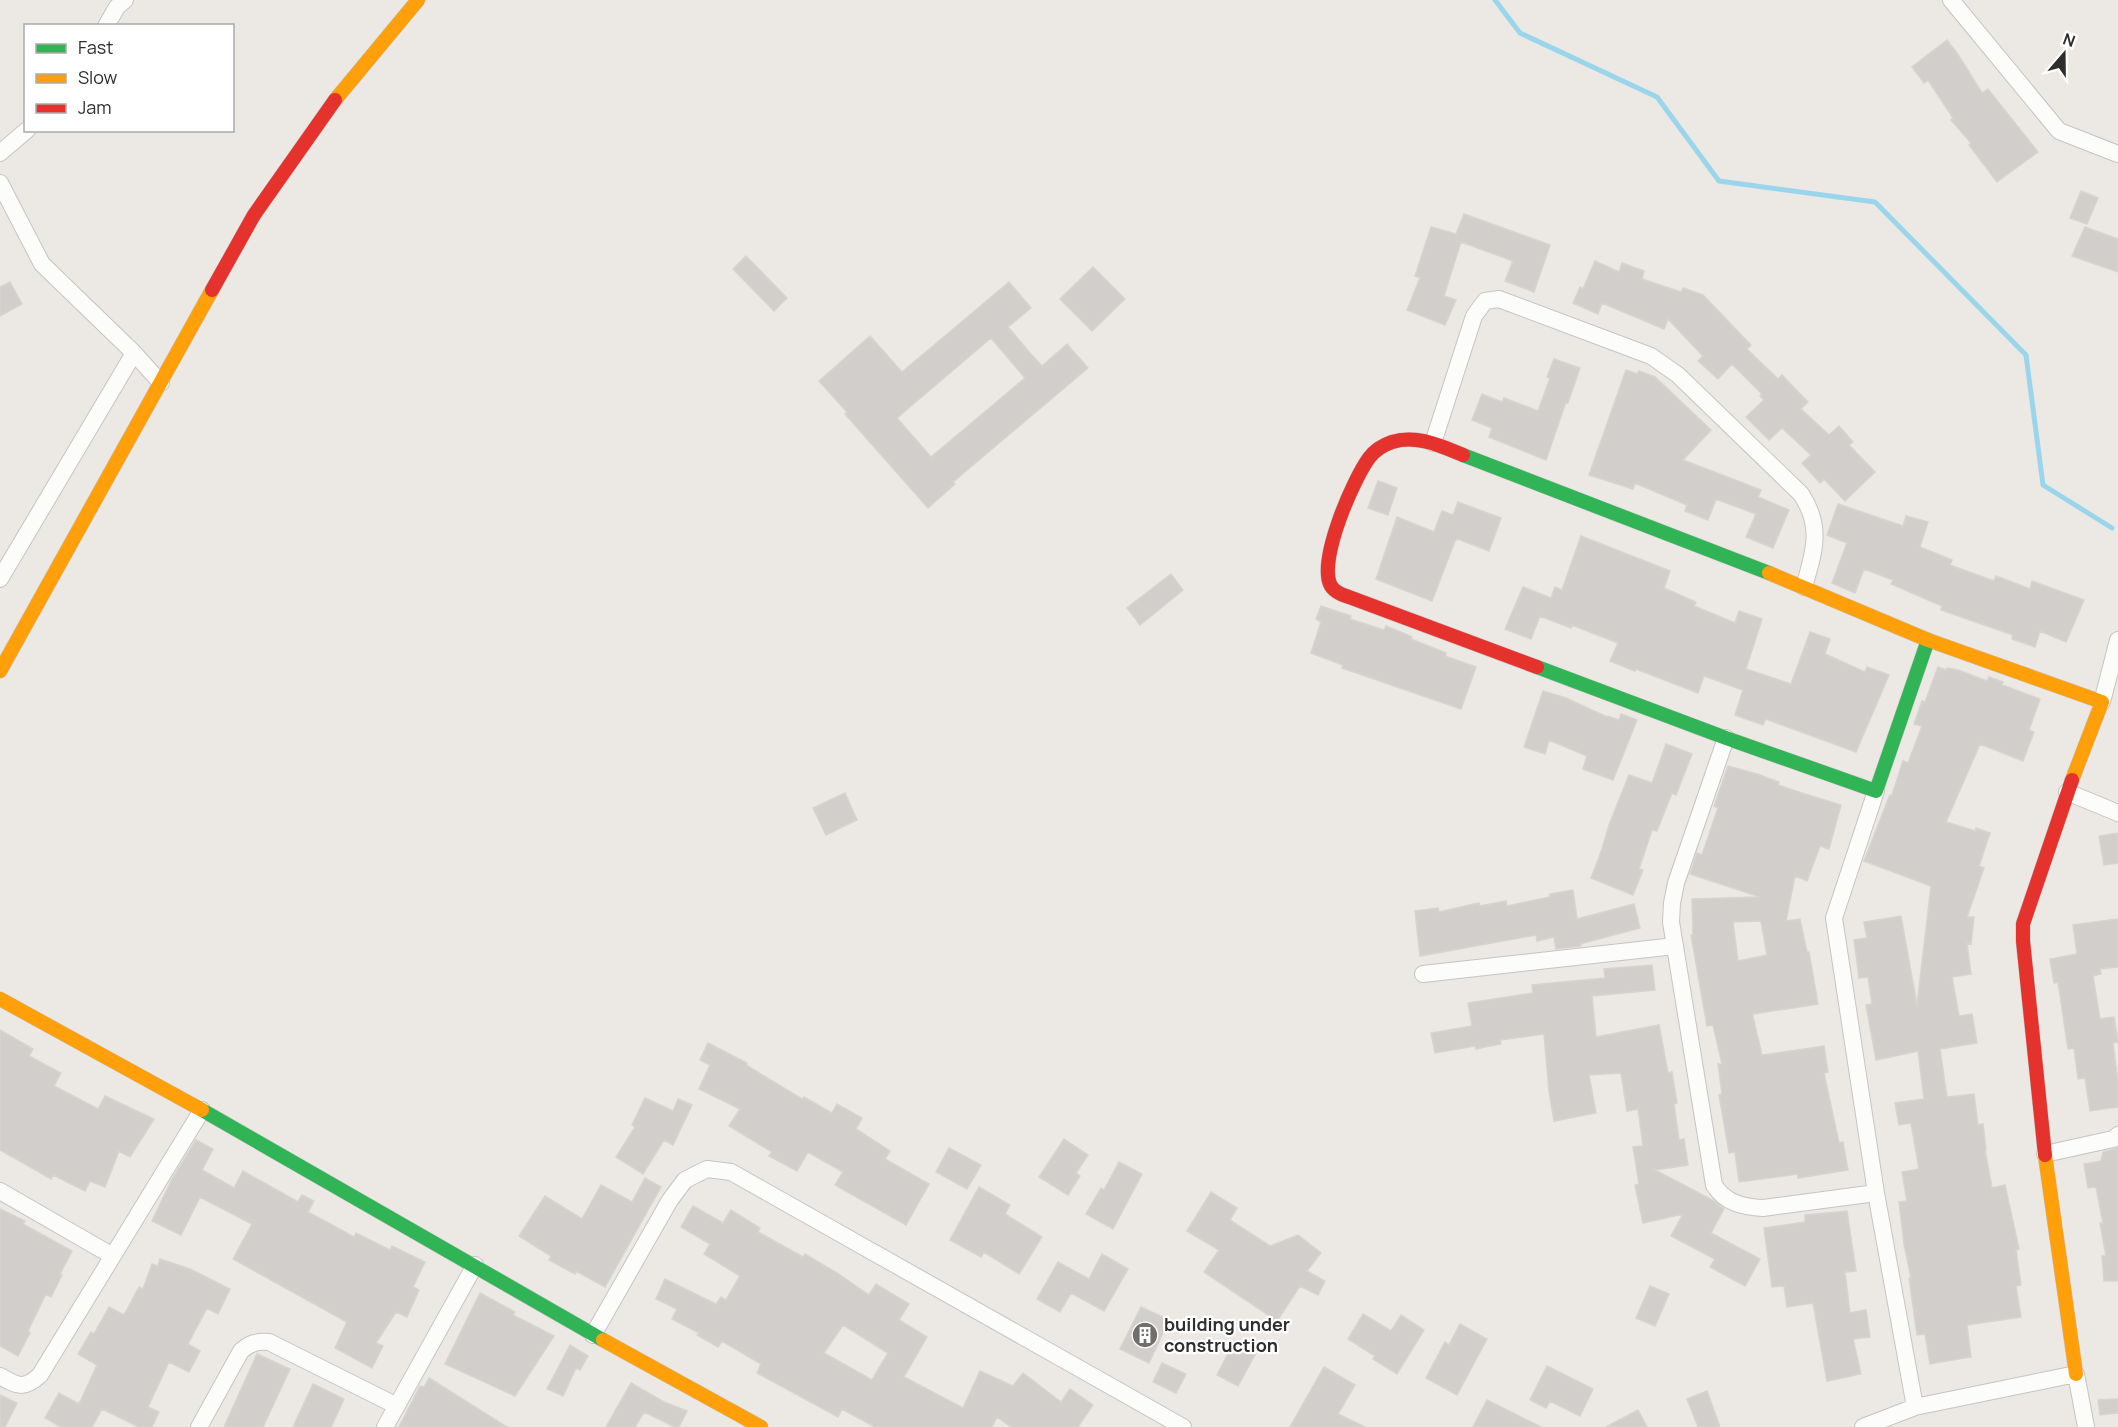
<svg xmlns="http://www.w3.org/2000/svg" width="2118" height="1427" font-family="Manrope,sans-serif">
  <style>
    .lines { fill: none; stroke-linecap: round; stroke-linejoin: round }
    .stream { stroke: #99d6ec; stroke-width: 5 }
    .building { fill: #d1cecb; stroke: #d7d4d0; stroke-width: 1.5; fill-rule: evenodd }
    .street-casing { stroke: #c5c4c5; stroke-width: 18 }
    .fast-casing { stroke: #c5c4c5; stroke-width: 15 }
    .slow-casing { stroke: #c5c4c5; stroke-width: 15 }
    .jam-casing { stroke: #c5c4c5; stroke-width: 15 }
    .street { stroke: #fcfcfb; stroke-width: 16 }
    .fast { stroke: #30b455; stroke-width: 14 }
    .slow { stroke: #ff9f0a; stroke-width: 14 }
    .jam { stroke: #e5322d; stroke-width: 14 }
    .labels { text-anchor: middle; stroke-width: 4.5; stroke-linejoin: round; paint-order: stroke }
    .poi-label { font-size: 18px; font-weight: bold; fill: #2e2e2e; stroke: #fff; text-anchor: start }
  </style>
  <rect width="100%" height="100%" fill="#ece8e4"/>
  <g class="lines">
    <!-- stream -->
    <path class="stream" d="M1495,0L1520,33L1657,97L1719,181L1875,202L2026,355L2043,485L2112,528"/>
  </g>
  <!-- building -->
  <path class="building" d="M1947,40L1959,56L1982,93L1988,89L2038,152L1997,182L1969,145L1971,143L1951,120L1953,118L1928,80L1924,83L1912,67Z
    M2081,191L2098,198L2087,224L2070,218Z
    M1464,214L1550,245L1534,292L1505,281L1513,261L1461,242L1444,296L1456,300L1445,325L1407,310L1420,278L1415,276L1431,227L1456,234Z
    M2085,227L2118,239V272L2072,256Z
    M746,256L787,298L774,311L733,269Z
    M1595,261L1619,272L1622,263L1644,271L1642,279L1681,292L1683,288L1703,295L1751,345L1747,349L1778,379L1782,375L1808,402L1801,409L1829,435L1839,426L1853,442L1849,445L1875,472L1845,501L1824,479L1820,483L1802,463L1811,455L1782,428L1769,440L1746,417L1764,400L1760,396L1762,394L1732,364L1718,379L1698,361L1703,356L1668,319L1664,329L1602,303L1598,314L1573,303L1580,287L1583,289Z
    M1093,267L1125,299L1092,331L1060,299Z
    M10,282L22,304L0,316V287Z
    M1009,282L1031,308L1008,327L1031,354L1042,366L1067,344L1088,368L953,482L955,484L928,508L845,414L847,412L819,381L870,336L902,372ZM991,338L1025,378L931,457L897,418Z
    M1554,359L1580,368L1568,403L1566,402L1546,460L1489,437L1492,428L1472,420L1482,394L1502,402L1504,398L1538,411L1550,378L1547,377Z
    M1626,370L1637,374L1639,371L1655,377L1711,430L1683,460L1761,490L1758,497L1789,510L1773,548L1746,537L1756,514L1716,499L1708,520L1685,511L1687,505L1635,483L1633,489L1589,475Z
    M1378,481L1397,488L1388,515L1368,508Z
    M1458,502L1501,518L1489,551L1458,539L1455,541L1432,601L1376,579L1397,517L1434,532L1442,511L1453,515Z
    M1838,504L1903,526L1906,516L1928,522L1920,547L1952,560L1950,565L1994,581L1996,576L2030,589L2032,581L2084,600L2066,642L2040,631L2035,647L2012,639L2013,635L1941,610L1942,606L1891,584L1893,580L1864,569L1855,593L1832,583L1847,543L1827,535Z
    M1581,536L1670,571L1664,588L1696,602L1694,606L1735,623L1739,611L1762,619L1746,669L1791,684L1810,632L1830,639L1825,654L1865,672L1867,667L1889,675L1856,752L1766,719L1763,725L1735,715L1743,690L1704,676L1698,693L1636,669L1635,671L1610,661L1618,643L1572,625L1571,628L1540,616L1531,639L1505,629L1523,587L1551,598L1555,587L1562,590Z
    M1171,574L1183,590L1140,625L1127,608Z
    M1321,606L1351,616L1350,619L1384,630L1386,626L1403,633L1412,637L1411,639L1446,653L1445,656L1476,667L1461,709L1342,668L1343,665L1311,653L1321,622L1316,619Z
    M1938,667L1946,670L1947,668L1958,670L1987,681L1989,677L2003,682L2002,685L2040,699L2029,730L2034,732L2023,761L1980,744L1946,822L1975,831L1976,828L1990,833L1979,866L1984,868L1967,917H1974L1971,944L1967,943L1971,974L1952,977L1959,1016L1972,1014L1977,1043L1940,1049L1947,1097L1974,1094L1978,1125L1983,1124L1986,1150H1985L1992,1188L2005,1185L2019,1249L2016,1250L2021,1285L2016,1286L2021,1317L1967,1325L1971,1357L1930,1364L1925,1334L1917,1335L1909,1278H1911L1904,1244L1899,1202L1907,1201L1902,1172L1919,1169L1911,1123L1899,1125L1895,1103L1924,1099L1918,1051L1876,1060L1866,1005L1872,1004L1868,977L1859,978L1854,940L1867,938L1864,922L1901,916L1917,1005L1931,886L1864,861L1889,797L1890,795H1892L1903,761L1908,763L1922,726L1914,724L1922,701L1925,702Z
    M1543,691L1566,698L1607,717L1608,716L1619,720L1621,714L1637,720L1613,780L1583,769L1587,756L1549,740L1545,754L1524,747Z
    M1666,744L1692,754L1676,795L1672,793L1657,831L1652,830L1639,869L1643,870L1633,895L1591,878L1602,849L1609,825L1629,775L1652,783Z
    M1728,766L1757,774L1779,782L1778,785L1805,794L1841,805L1829,849L1820,846L1807,881L1795,876L1786,921L1800,919L1807,952H1809L1818,1004L1753,1014V1017L1762,1055L1824,1046L1828,1072L1824,1073L1839,1143L1843,1142L1848,1170L1798,1178V1174L1739,1182L1735,1152L1729,1153L1719,1095L1722,1094L1718,1064H1722L1713,1025L1707,1026L1691,935H1693L1692,899L1760,897L1690,874L1697,853L1702,855L1718,808L1714,806ZM1761,921L1767,955L1738,961L1733,922Z
    M845,793L857,820L826,835L813,808Z
    M2118,833V863L2104,865L2099,836Z
    M1573,890L1577,919L1634,904L1640,928L1580,944L1581,946L1556,949L1554,937L1537,941L1536,935L1420,956L1415,911L1438,908L1439,912L1479,903L1480,906L1506,901L1507,906L1550,897V894Z
    M2118,919V967L2100,969L2101,974L2093,976L2100,1019L2114,1017L2118,1042L2113,1043L2118,1083V1107L2090,1111L2085,1078L2078,1079L2074,1048L2068,1049L2058,982L2054,983L2050,959L2077,954L2073,925Z
    M1652,965L1655,990L1592,996L1596,1037L1659,1025L1668,1073L1672,1072L1677,1103L1674,1104L1679,1140L1684,1139L1688,1165L1655,1170L1714,1201L1724,1209L1711,1233L1760,1259L1745,1286L1710,1267L1715,1259L1671,1236L1683,1214L1643,1223L1635,1185L1639,1184L1633,1147L1643,1146L1638,1109L1627,1111L1621,1073L1589,1075L1596,1113L1554,1121L1549,1091L1544,1034L1500,1040L1501,1044L1476,1049L1475,1046L1435,1053L1431,1033L1472,1026L1468,1003L1533,993L1532,985L1605,978L1604,969Z
    M0,1030L33,1049L29,1056L61,1073L54,1086L98,1109L105,1096L154,1119L130,1157L119,1151L105,1187L90,1181L85,1191L53,1175L51,1179L0,1150Z
    M708,1043L747,1063L746,1065L802,1099L804,1097L832,1113L837,1104L862,1118L856,1129L890,1151L885,1159L929,1184L906,1225L835,1185L843,1172L808,1152L797,1171L769,1156L772,1152L729,1126L740,1109L699,1089L710,1065L700,1060Z
    M645,1098L673,1111L678,1099L692,1105L673,1145L664,1140L643,1174L616,1157L635,1127L632,1125Z
    M1064,1139L1088,1155L1076,1173L1080,1176L1068,1195L1039,1177Z
    M196,1140L213,1149L202,1170L234,1188L243,1171L298,1202L302,1195L314,1201L308,1212L354,1237L356,1233L390,1250L392,1246L425,1262L413,1287L419,1290L407,1317L396,1312L376,1343L383,1346L372,1368L335,1348L347,1322L233,1259L252,1224L200,1197L181,1235L152,1221L172,1179Z
    M949,1148L981,1165L967,1189L936,1172Z
    M2118,1148V1281H2104L2102,1256H2106L2100,1223H2103L2096,1187L2088,1188L2084,1164L2101,1161L2103,1152Z
    M1119,1162L1142,1174L1113,1229L1086,1214L1101,1188L1104,1190Z
    M645,1178L661,1187L605,1287L576,1271L575,1274L549,1260L551,1256L519,1236L545,1196L582,1219L601,1185L632,1202Z
    M979,1187L1010,1205L1005,1214L1042,1237L1019,1274L984,1252L981,1257L950,1240Z
    M1211,1192L1237,1208L1230,1220L1270,1246L1298,1235L1321,1253L1307,1271L1325,1281L1318,1295L1300,1286L1277,1321L1204,1272L1219,1250L1187,1231Z
    M693,1206L723,1223L731,1210L760,1228L758,1232L803,1257L805,1254L837,1273L869,1295L876,1284L909,1304L899,1320L927,1337L904,1377L963,1408L980,1371L1013,1386L1023,1373L1061,1402L1070,1389L1093,1405L1078,1427H1011L997,1417L992,1427H875L842,1409L838,1417L757,1373L761,1364L722,1341L718,1347L697,1335L699,1333L672,1319L677,1309L656,1299L665,1279L716,1304L721,1297L726,1300L740,1276L704,1254L710,1244L681,1227ZM843,1325L888,1353L872,1380L824,1353Z
    M0,1209L25,1221L23,1224L72,1251L60,1274L62,1275L51,1297L46,1294L28,1331L30,1333L18,1356L0,1346Z
    M1847,1211L1856,1271L1845,1272L1850,1313L1866,1310L1870,1337L1853,1339L1861,1374L1827,1381L1813,1303L1787,1307L1784,1286L1772,1287L1764,1228L1805,1222V1215Z
    M1102,1254L1128,1269L1104,1311L1071,1293L1060,1312L1037,1299L1058,1262L1089,1279Z
    M160,1259L190,1269L230,1289L218,1314L207,1308L188,1344L200,1351L189,1372L169,1362L148,1407L159,1412L152,1427H139L102,1409L92,1427H61L45,1418L59,1393L79,1404L97,1365L78,1354L91,1332L94,1334L109,1307L124,1315L139,1287L143,1289L152,1264L158,1266Z
    M1650,1286L1669,1294L1655,1326L1636,1318Z
    M480,1293L515,1312L513,1315L554,1336L515,1396L445,1364Z
    M1141,1307L1169,1320L1149,1363L1120,1349Z
    M1363,1314L1391,1331L1401,1315L1424,1330L1397,1374L1373,1359L1375,1356L1348,1339Z
    M1460,1324L1487,1339L1457,1395L1426,1378L1445,1342L1449,1345Z
    M1235,1340L1257,1351L1238,1386L1217,1375Z
    M570,1345L588,1356L580,1370L576,1368L563,1396L547,1389Z
    M257,1354L290,1369L263,1427H224Z
    M1162,1363L1186,1374L1176,1393L1153,1382Z
    M1547,1366L1593,1389L1580,1416L1550,1401L1546,1408L1530,1400Z
    M1324,1367L1355,1385L1338,1414L1365,1427H1290Z
    M429,1378L507,1427H399L420,1386L424,1387Z
    M631,1383L664,1402L687,1411L679,1427H675L644,1412L635,1427H606Z
    M313,1384L344,1399L331,1427H293Z
    M1707,1391L1720,1427H1698L1687,1399Z
    M0,1395L17,1403L5,1427H0Z
    M2118,1399V1413L2100,1415L2098,1400Z
    M1487,1400L1541,1427H1473Z
    M1638,1410L1647,1427H1606Z"/>
  <g class="lines">
    <!-- street casing -->
    <g class="street-casing">
      <path id="street" d="M1951,0L2059,131L2118,154
        M106,26L117,7L125,0
        M0,153L27,130
        M0,183L42,264L134,353
        M1433,443L1474,316L1485,301L1499,299L1651,356L1678,375L1801,494C1823,527 1814,552 1804,587
        M0,579L134,353L161,383
        M2102,702L2118,640
        M1726,738L1676,883L1672,903L1671,922L1714,1185C1725,1203 1743,1207 1763,1208L1876,1193L1834,918L1876,791
        M2067,792L2118,813
        M1423,974L1675,946
        M2045,1154L2113,1139L2118,1135
        M0,1191L111,1255
        M1876,1193L1915,1407
        M593,1335L670,1200L685,1180L707,1169L731,1172L1183,1427
        M0,1376C17,1386 24,1390 40,1375L202,1110
        M199,1427L241,1351C250,1343 257,1341 269,1342L397,1406
        M385,1427L475,1265
        M1863,1427L1915,1407L2076,1374L2086,1427"/>
    </g>
    <!-- fast casing -->
    <g class="fast-casing">
      <path id="fast" d="M1463,455L1769,573
        M1537,667L1726,738L1876,791L1928,640
        M202,1110L603,1340"/>
    </g>
    <!-- slow casing -->
    <g class="slow-casing">
      <path id="slow" d="M335,100L418,0
        M1769,573L1928,640L2102,702L2072,780
        M0,671L212,290
        M0,999L202,1110
        M2045,1155L2076,1374
        M603,1340L761,1427"/>
    </g>
    <!-- jam casing -->
    <g class="jam-casing">
      <path id="jam" d="M212,290L254,215L335,100
        M1463,455C1441,446 1416,434 1392,442C1383,445 1375,450 1369,458C1353,480 1319,558 1330,584C1333,591 1342,595 1349,597L1537,667
        M2045,1155L2023,941V924L2072,780"/>
    </g>
    <!-- street -->
    <use href="#street" class="street"/>
    <!-- fast -->
    <use href="#fast" class="fast"/>
    <!-- slow -->
    <use href="#slow" class="slow"/>
    <!-- jam -->
    <use href="#jam" class="jam"/>
  </g>
  <!-- icons -->
  <defs>
    <g id="building-disc" transform="scale(1.35)"><circle r="9.5" fill="#706f6e" stroke="#fff"/><path d="M-4-6H4V6H1V3H-1V6H-4ZM-2.5-4.3h1.7v1.8h-1.7ZM.8-4.3h1.7v1.8H.8ZM-2.5-1h1.7V.8h-1.7ZM.8-1h1.7V.8H.8Z" fill="#fff"/></g>
  </defs>
  <g fill-rule="evenodd">
    <use href="#building-disc" x="1145" y="1335"/>
  </g>
  <g class="labels">
    <!-- poi labels -->
    <g class="poi-label">
      <text x="1164" y="1331">building under<tspan x="1164" dy="21">construction</tspan></text>
    </g>
  </g>
  <!-- legend -->
  <rect x="24" y="24" width="210" height="108" fill="#ffffff" stroke="#ababab" stroke-width="1.5"/>
  <rect x="36" y="44" width="30" height="9" fill="#30b455" stroke="#ababab" stroke-width="1.5"/>
  <text x="78" y="54" font-size="18" fill="#2e2e2e">Fast</text>
  <rect x="36" y="74" width="30" height="9" fill="#ff9f0a" stroke="#ababab" stroke-width="1.5"/>
  <text x="78" y="84" font-size="18" fill="#2e2e2e">Slow</text>
  <rect x="36" y="104" width="30" height="9" fill="#e5322d" stroke="#ababab" stroke-width="1.5"/>
  <text x="78" y="114" font-size="18" fill="#2e2e2e">Jam</text>
  <!-- north arrow -->
  <g transform="translate(2064 54) rotate(20)" stroke="#ffffff" stroke-width="4.5" paint-order="stroke">
  <path d="M0-4.5L10 22L0 15L-10 22Z" fill="#2e2e2e"/>
  <text y="-9" font-size="16" font-weight="bold" text-anchor="middle" fill="#2e2e2e">N</text>
  </g>
</svg>
